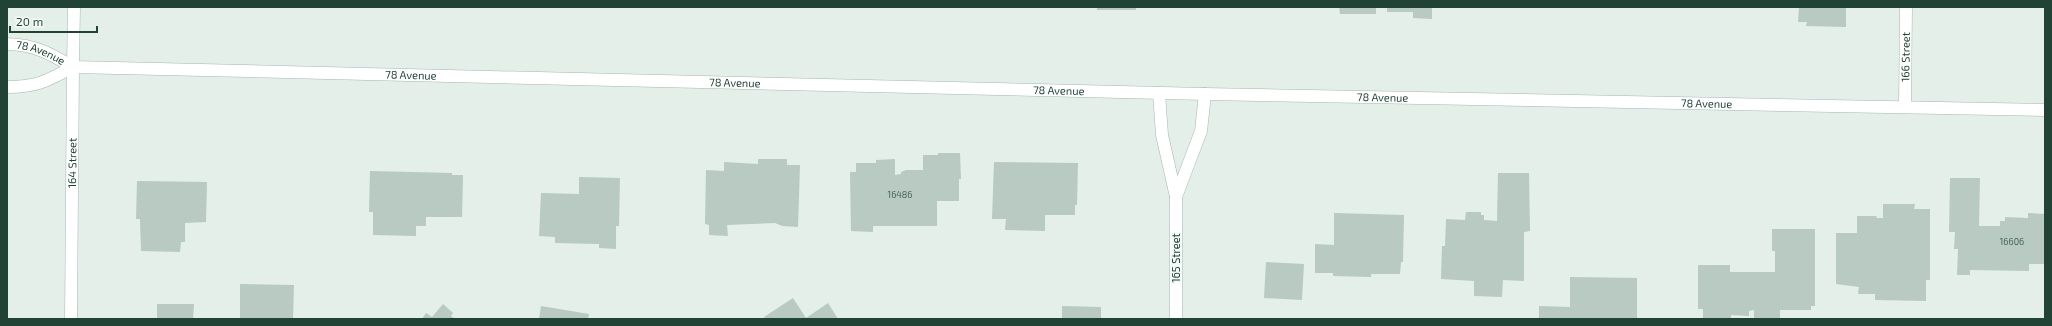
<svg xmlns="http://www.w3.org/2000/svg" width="2052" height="326" font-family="'Exo 2',sans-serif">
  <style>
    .building { fill: #b8cac1 }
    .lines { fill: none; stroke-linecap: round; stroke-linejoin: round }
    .street-casing { stroke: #a5b8af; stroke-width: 13 }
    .secondary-casing { stroke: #a0bcaf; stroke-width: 13 }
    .street { stroke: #fff; stroke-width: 12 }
    .secondary { stroke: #fff; stroke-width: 12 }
    .labels { text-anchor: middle; stroke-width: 4; stroke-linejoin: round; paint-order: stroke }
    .number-label { font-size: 9px; fill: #466559 }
    .street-label { font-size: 11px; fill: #204336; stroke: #f4faf7 }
  </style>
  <rect width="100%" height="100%" fill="#e3efe8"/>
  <!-- building -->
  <path class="building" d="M1097,7H1136V10H1097Z
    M1339,7H1376V14H1340Z
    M1387,7H1432V19L1413,18V12H1387Z
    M1799,7H1846V27L1806,26L1807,22H1798Z
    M938,153H960L961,179H959V201H937V226H873V232L851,231L850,172H856V163H876V160L895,159V175L901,174V172L906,170H923V155H938Z
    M758,159H787V165H800L798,227L782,226L775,223L727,225L728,236L709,235V225L705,224L706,170L724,171V162L758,164Z
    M994,162L1078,163L1077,205H1075V215H1045V231L1005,230L1006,219H992Z
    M370,171L452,173V175H463L462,217H426V226H416V236L373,235V212H369Z
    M1498,173H1529L1530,231L1524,232V281L1503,280L1502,297L1474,296V281L1441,279L1442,246H1445L1446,219L1465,220L1466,212H1481V215H1484V220L1497,221Z
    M579,177L620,178L619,226H616V249L599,248V244L555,243V237L539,236L541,193L579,194Z
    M1950,178H1980L1979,226H2000V221H2005V217L2028,218V213L2045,214V264H2029V271L1970,270V275H1957L1958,249H1954L1955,232H1949Z
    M137,181L207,182L206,222L185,223V242H181L180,252L141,251L140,219H136Z
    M1883,204H1915L1914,209H1930V280H1926V301L1875,300V294H1858L1859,287L1836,284V233H1857V216H1876L1877,218H1883Z
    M1334,213L1404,215L1403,262H1401L1400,274H1371V277L1333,276V273H1315V244L1334,245Z
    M1772,229H1815V306H1811V310H1780V319H1754V310L1749,311V316L1731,315V318L1703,319V309H1698V265H1730V272H1775V251H1772Z
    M1266,262L1304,264L1302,300L1264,298Z
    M1570,277L1637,278V319H1539V306L1570,307Z
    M240,284L294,285L293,319H240Z
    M793,298L806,318L828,303L838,319H766L764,317Z
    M157,304H194L193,319H157Z
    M443,304L453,313L451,316L455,319H422L426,313L432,317Z
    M541,306L589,314L588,319H539Z
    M1062,306L1101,307V319H1062Z"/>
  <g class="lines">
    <!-- street casing -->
    <g class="street-casing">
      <g id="street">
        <path id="s1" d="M7,44C36,45 49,53 73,67"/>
        <path id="s2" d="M7,87C37,87 47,81 73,67L1205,94L2045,110"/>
        <path d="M1159,93L1162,135L1176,197V319"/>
        <path id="s3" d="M1905,107L1906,7"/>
        <path d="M1176,197L1201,131L1205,94"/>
        <path id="s4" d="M71,319L73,67"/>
      </g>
    </g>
    <!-- secondary casing -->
    <g class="secondary-casing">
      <path id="secondary" d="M73,67L74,7"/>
    </g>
    <!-- street -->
    <use href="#street" class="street"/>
    <!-- secondary -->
    <use href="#secondary" class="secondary"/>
  </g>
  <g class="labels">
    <!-- number labels -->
    <g class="number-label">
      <text x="900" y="198">16486</text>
      <text x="2012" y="245">16606</text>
    </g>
    <!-- street labels -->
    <g class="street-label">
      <text dy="4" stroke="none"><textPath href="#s1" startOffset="35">78 Avenue</textPath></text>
      <text dy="4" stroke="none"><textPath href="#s3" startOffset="50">166 Street</textPath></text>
      <text dy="4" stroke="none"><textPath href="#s2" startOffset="408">78 Avenue</textPath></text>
      <text dy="4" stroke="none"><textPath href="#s2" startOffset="732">78 Avenue</textPath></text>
      <text dy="4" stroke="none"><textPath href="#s2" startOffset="1056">78 Avenue</textPath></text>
      <text dy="4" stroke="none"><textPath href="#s2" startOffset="1380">78 Avenue</textPath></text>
      <text dy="4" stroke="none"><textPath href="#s2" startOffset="1704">78 Avenue</textPath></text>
      <text dy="4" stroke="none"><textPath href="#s4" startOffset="156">164 Street</textPath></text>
      <text transform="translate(1176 258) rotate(-90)" y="4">165 Street</text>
    </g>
  </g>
  <!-- border -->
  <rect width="2052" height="326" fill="none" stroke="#204336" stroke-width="16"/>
  <!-- scale -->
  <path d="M10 26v6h87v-6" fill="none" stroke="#204336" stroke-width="2"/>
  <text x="16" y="26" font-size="12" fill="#204336" stroke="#f4faf7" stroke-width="3" paint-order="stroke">20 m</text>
</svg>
